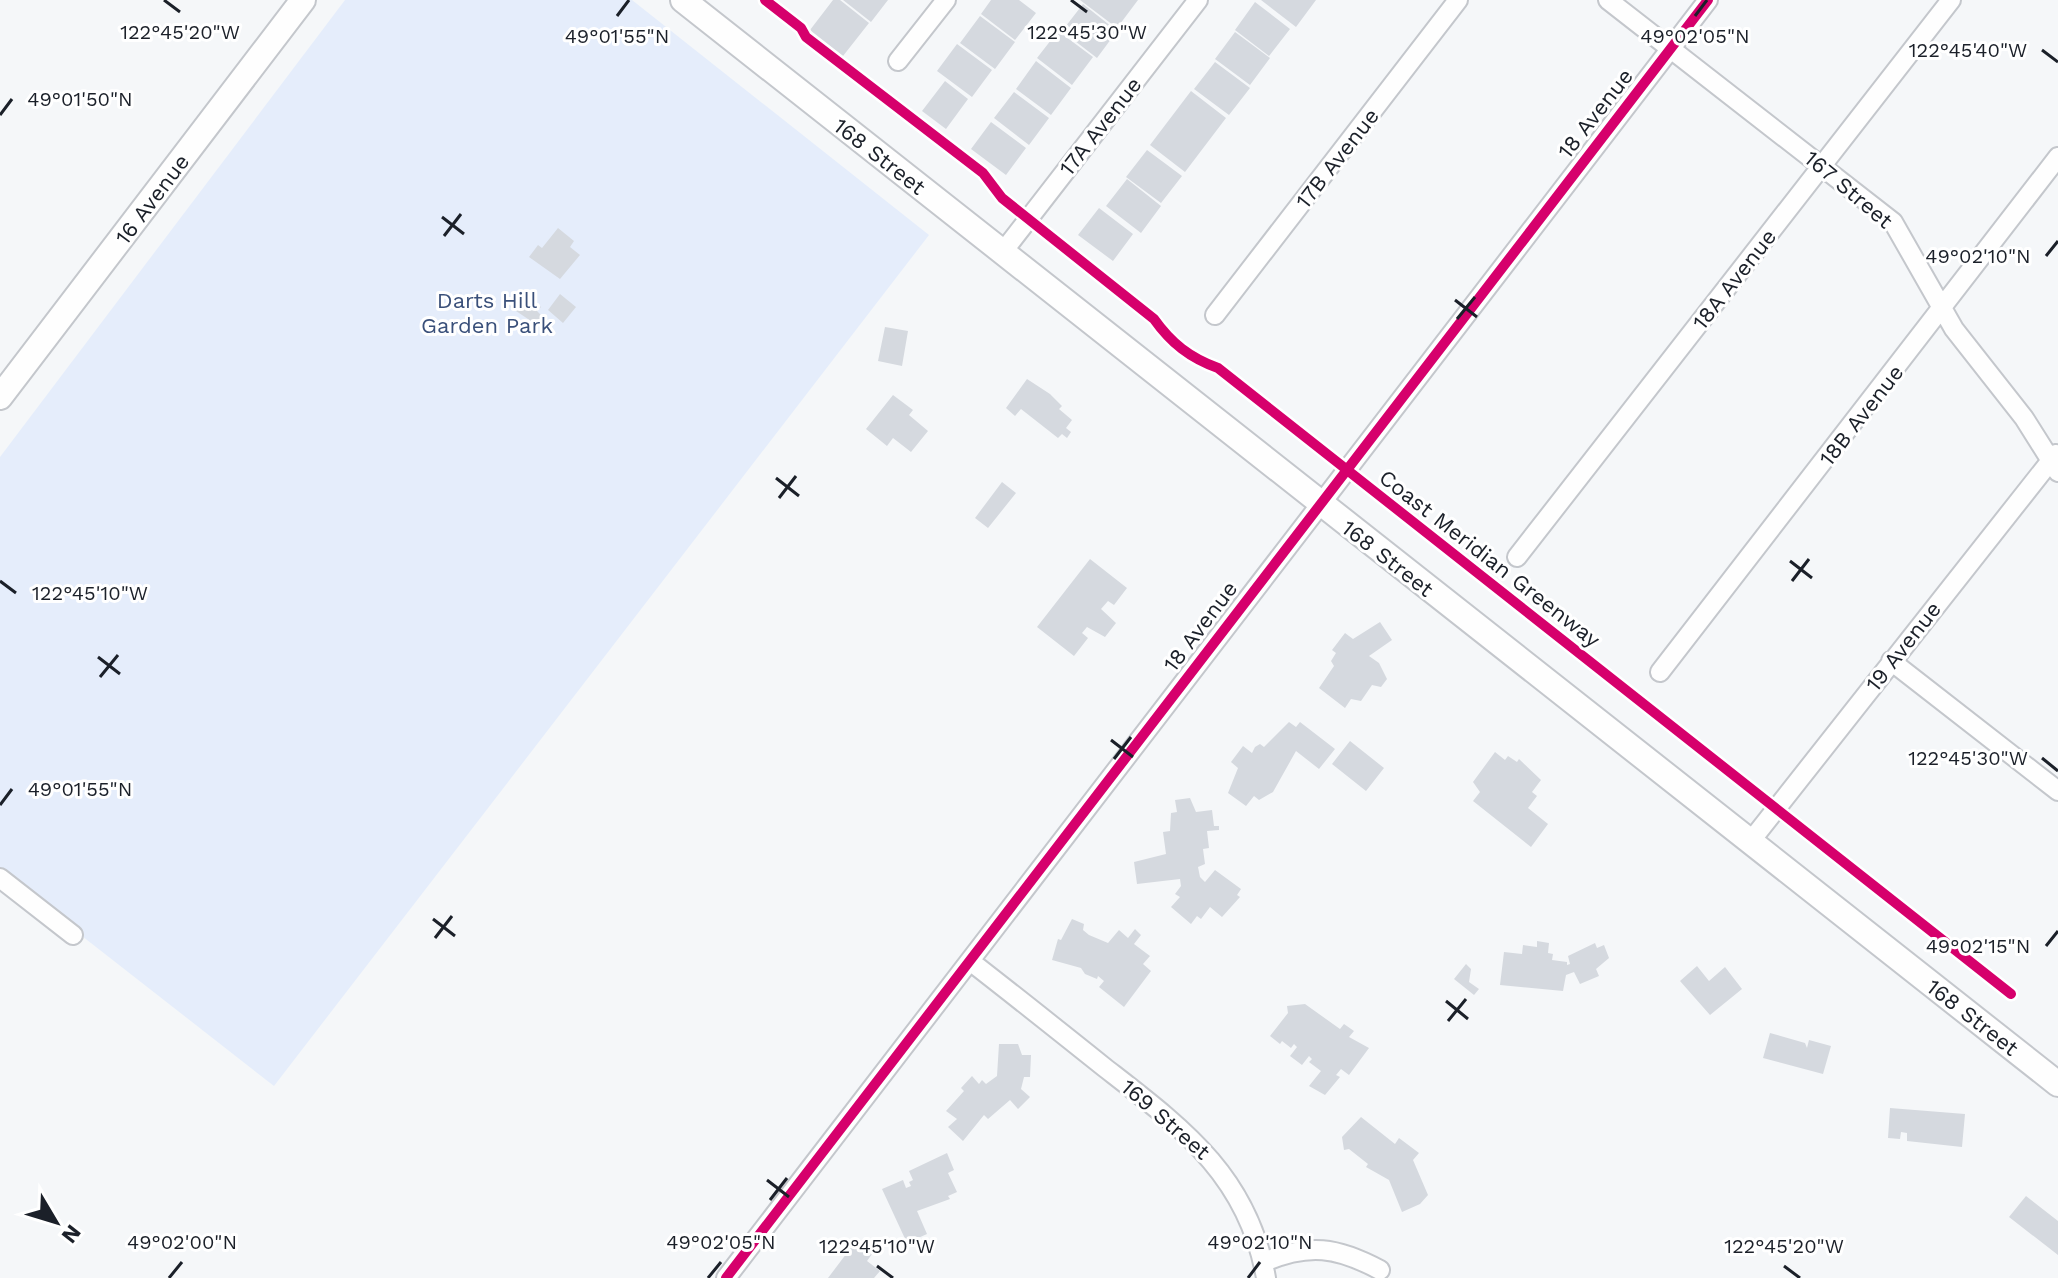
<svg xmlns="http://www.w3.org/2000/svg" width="2058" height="1278" font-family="'Work Sans',sans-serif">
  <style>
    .green { fill: #e5edfb }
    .building { fill: #d5d9df }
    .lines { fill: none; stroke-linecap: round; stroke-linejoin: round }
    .minor-casing { stroke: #c4c7cc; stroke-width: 22 }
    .major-casing { stroke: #c4c7cc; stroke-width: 28 }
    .minor { stroke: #fefefe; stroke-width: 18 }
    .major { stroke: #fefefe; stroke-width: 24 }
    .cycleway-casing { stroke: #fff; stroke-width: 15 }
    .cycleway { stroke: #d6006c; stroke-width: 10 }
    .ticks { fill: none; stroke: #1b2029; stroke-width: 3 }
    .labels { text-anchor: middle; stroke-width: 6; stroke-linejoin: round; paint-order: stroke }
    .street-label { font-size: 22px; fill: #1b2029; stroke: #fff }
    .park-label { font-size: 22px; fill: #3a507a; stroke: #fff }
    .ticks-label { font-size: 20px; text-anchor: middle; fill: #1b2029; stroke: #fff; stroke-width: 6; stroke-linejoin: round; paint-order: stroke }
  </style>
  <rect width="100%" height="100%" fill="#f5f7f9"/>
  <!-- green -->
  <path class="green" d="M345,0H632L929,235L274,1086L0,872V457Z"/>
  <!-- building -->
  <path class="building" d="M833,0H840L869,23L843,56L810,30Z
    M843,0H888L871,22Z
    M991,0H1019L1036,13L1015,40L981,14Z
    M1080,0H1138L1117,28Z
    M1261,0H1316L1296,27Z
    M1255,2L1290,29L1269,56L1235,30Z
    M1083,4L1117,31L1097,58L1062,31Z
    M980,16L1015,42L995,69L960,43Z
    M1058,31L1093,57L1072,85L1037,58Z
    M1235,32L1270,58L1250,85L1215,59Z
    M957,44L992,70L972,97L937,71Z
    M1036,61L1071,88L1051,115L1016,89Z
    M1215,62L1250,88L1229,115L1194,89Z
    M945,81L968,99L946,129L922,111Z
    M1191,91L1226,118L1185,172L1150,145Z
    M1014,92L1049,118L1029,145L994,118Z
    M991,122L1026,148L1006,175L971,149Z
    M1147,150L1182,176L1161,203L1126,177Z
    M1127,179L1161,206L1141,233L1106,206Z
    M1099,208L1133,234L1113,261L1078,235Z
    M558,228L574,241L570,247L580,255L560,279L529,257L538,245L542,248Z
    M560,294L576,307L563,323L548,310Z
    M529,298L541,307L537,311L543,317L537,325L510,307L515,301L521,306Z
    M885,327L908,331L902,366L878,361Z
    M1027,379L1050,394L1062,406L1059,409L1072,420L1066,428L1071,432L1067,438L1062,434L1058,438L1021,409L1015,416L1006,408Z
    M893,395L913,410L909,415L928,431L911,452L893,438L887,446L866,429Z
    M1002,482L1016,493L988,528L975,518Z
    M1090,559L1127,588L1114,605L1108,601L1101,609L1116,623L1105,637L1087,627L1082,633L1088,638L1074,656L1037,627Z
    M1380,622L1392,640L1369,656L1379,663L1387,679L1381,687L1372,685L1361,701L1351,699L1345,708L1319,688L1334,666L1331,661L1336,653L1332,650L1345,633L1353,639Z
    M1289,722L1296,727L1300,722L1335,749L1319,769L1296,751L1273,792L1259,800L1254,796L1246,806L1228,793L1238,768L1231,762L1243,746L1252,753L1255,747L1260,744L1264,747Z
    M1350,741L1384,768L1366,791L1332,764Z
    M1495,752L1505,760L1508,756L1517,762L1519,759L1541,780L1532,792L1537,796L1528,808L1548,824L1531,847L1473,801L1480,792L1473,782Z
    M1190,798L1196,812L1212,810L1214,826H1219V830L1207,831L1209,848L1203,849L1205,864L1198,867L1200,877L1205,882L1215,870L1241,889L1237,895L1240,897L1222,917L1210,907L1201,919L1197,916L1191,924L1171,907L1180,897L1175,894L1181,886L1180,879L1137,884L1134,862L1166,854L1163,832L1170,831L1171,813L1177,812L1175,800Z
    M1072,919L1084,924L1083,930L1089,935L1108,943L1119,930L1128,938L1135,929L1141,935L1134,944L1150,956L1143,964L1151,971L1124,1007L1099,987L1104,981L1098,976L1097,979L1085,974L1081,968L1052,960L1058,939L1061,940Z
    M1537,941L1549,943L1548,953L1553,954L1552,960L1567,962V965L1570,964L1568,956L1595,943L1597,948L1604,945L1609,958L1596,969L1599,976L1580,984L1574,972L1566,975L1563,991L1500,985L1504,952L1522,954L1523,945L1537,947Z
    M1466,964L1471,969L1469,982L1479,989L1474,995L1454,979Z
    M1697,966L1709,981L1725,967L1742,989L1710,1015L1680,981Z
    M1305,1004L1340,1029L1344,1024L1354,1031L1349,1037L1369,1048L1349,1075L1341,1069L1336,1075L1340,1077L1325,1095L1309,1086L1321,1071L1309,1062L1312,1059L1309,1056L1302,1065L1290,1056L1297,1047L1294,1044L1291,1048L1282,1041L1280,1044L1270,1036L1288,1013L1287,1006Z
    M1770,1033L1805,1043L1807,1048L1809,1040L1831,1046L1823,1074L1763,1058Z
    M999,1044H1018L1022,1055H1031L1030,1077H1024L1021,1089L1030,1097L1018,1109L1010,1100L988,1119L984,1115L963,1141L948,1127L957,1119L946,1111L964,1091L961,1088L972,1076L979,1084L982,1080L986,1084L997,1076Z
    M1890,1108L1965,1114L1962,1147L1907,1141V1133L1901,1132L1900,1139L1888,1138Z
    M1361,1117L1395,1144L1399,1138L1419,1153L1413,1160L1428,1195L1420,1204L1402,1212L1389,1180L1366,1167L1368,1164L1349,1149L1344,1150L1342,1137Z
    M947,1153L954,1170L948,1173L957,1192L948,1196L950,1199L917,1211L927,1234L907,1243L882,1189L903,1180L906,1188L911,1186L909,1182L913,1180L909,1171Z
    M2026,1196L2058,1221V1255L2009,1217Z
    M856,1241L872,1254L867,1261L880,1271L874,1278H828Z"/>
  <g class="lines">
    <!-- minor casing -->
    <g class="minor-casing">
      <path id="minor" d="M1608,0L1893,222L1954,329L2024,418L2058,472
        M898,61L946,0
        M1002,253L1198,0
        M1215,315L1458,0
        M1517,557L1951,0
        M1891,661L2058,791
        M1660,672L2058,157
        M1750,842L2056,454
        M0,878L73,935
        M970,961C1015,996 1059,1031 1104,1067C1181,1127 1248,1175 1266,1278
        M1264,1262C1309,1243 1337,1247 1380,1270
        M726,1278L1708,0"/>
    </g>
    <!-- major casing -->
    <g class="major-casing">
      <path id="major" d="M683,0L2058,1084
        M0,397L303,0"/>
    </g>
    <!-- minor -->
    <use href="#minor" class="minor"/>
    <!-- major -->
    <use href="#major" class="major"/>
    <!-- cycleway casing -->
    <g class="cycleway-casing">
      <path id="cycleway" d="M765,0L801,28L806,37L983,173L1002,198L1154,319C1171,343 1190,358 1218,368L2011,994
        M726,1278L1708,0"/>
    </g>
    <!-- cycleway -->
    <use href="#cycleway" class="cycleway"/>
  </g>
  <!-- ticks -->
  <path class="ticks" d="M164,0L180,12M1071,0L1087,12M617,16L629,0M1695,16L1707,0M2042,50L2058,62M0,115L12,99M442,217L464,234M444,236L461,214M2046,256L2058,241M1455,300L1477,317M1457,319L1475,297M776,478L799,496M779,498L796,476M1790,561L1812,578M0,581L16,593M1792,581L1809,559M98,657L120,674M100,677L118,655M1111,740L1133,757M2042,758L2058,771M1114,759L1131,737M0,805L12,789M433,919L455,936M435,938L452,916M2046,946L2058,931M1446,1001L1468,1019M1448,1021L1466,999M767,1180L789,1197M770,1200L787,1178M877,1266L893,1278M1784,1266L1800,1278M169,1278L182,1262M708,1278L721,1262M1248,1278L1260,1262"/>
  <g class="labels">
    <!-- street labels -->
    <g class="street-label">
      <text transform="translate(1595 113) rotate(-52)" y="8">18 Avenue</text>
      <text transform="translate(1100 126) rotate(-52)" y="8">17A Avenue</text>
      <text transform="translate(880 156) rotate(38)" y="8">168 Street</text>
      <text transform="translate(1337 158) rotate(-52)" y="8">17B Avenue</text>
      <text transform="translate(1849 189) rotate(40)" y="8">167 Street</text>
      <text transform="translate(152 199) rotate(-53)" y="8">16 Avenue</text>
      <text transform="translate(1734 279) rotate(-52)" y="8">18A Avenue</text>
      <text transform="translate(1861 415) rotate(-52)" y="8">18B Avenue</text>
      <text transform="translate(1388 558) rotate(38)" y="8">168 Street</text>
      <text transform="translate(1490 558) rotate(38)" y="8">Coast Meridian Greenway</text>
      <text transform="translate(1200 626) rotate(-53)" y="8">18 Avenue</text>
      <text transform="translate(1903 646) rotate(-52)" y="8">19 Avenue</text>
      <text transform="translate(1973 1017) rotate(38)" y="8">168 Street</text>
      <text transform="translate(1166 1119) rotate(41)" y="8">169 Street</text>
    </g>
    <!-- park labels -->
    <g class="park-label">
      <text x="487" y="308">Darts Hill<tspan x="487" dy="25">Garden Park</tspan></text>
    </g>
  </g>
  <g class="ticks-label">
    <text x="180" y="39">122°45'20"W</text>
    <text x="1087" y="39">122°45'30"W</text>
    <text x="1695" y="43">49°02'05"N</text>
    <text x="617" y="43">49°01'55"N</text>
    <text x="1968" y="57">122°45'40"W</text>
    <text x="80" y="106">49°01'50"N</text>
    <text x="1978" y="263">49°02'10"N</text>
    <text x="90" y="600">122°45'10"W</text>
    <text x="1968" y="765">122°45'30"W</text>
    <text x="80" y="796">49°01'55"N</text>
    <text x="1978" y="953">49°02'15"N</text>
    <text x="182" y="1249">49°02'00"N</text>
    <text x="721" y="1249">49°02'05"N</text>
    <text x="1260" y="1249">49°02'10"N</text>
    <text x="877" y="1253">122°45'10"W</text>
    <text x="1784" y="1253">122°45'20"W</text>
  </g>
  <!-- north arrow -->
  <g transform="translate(56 1222) rotate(128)" stroke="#ffffff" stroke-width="6" paint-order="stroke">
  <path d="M0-6L14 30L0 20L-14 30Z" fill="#1b2029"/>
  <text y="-12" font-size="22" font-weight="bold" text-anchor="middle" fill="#1b2029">N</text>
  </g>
</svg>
